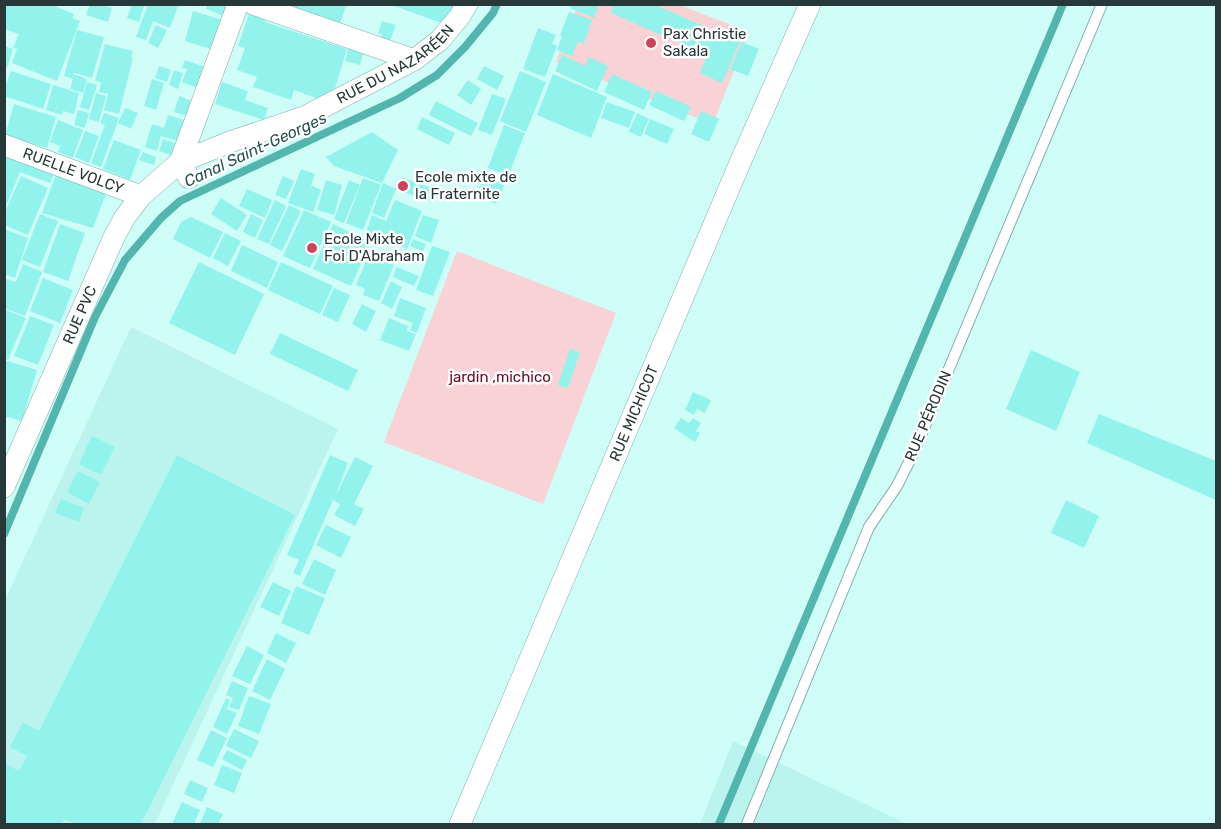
<svg xmlns="http://www.w3.org/2000/svg" width="1221" height="829" font-family="Rubik,sans-serif">
  <style>
    .built { fill: #bbf4ef }
    .green { fill: #f8d2d4 }
    .lines { fill: none; stroke-linecap: round; stroke-linejoin: round }
    .stream { stroke: #52b5ae; stroke-width: 8 }
    .building { fill: #91f3eb }
    .service-casing { stroke: #82afab; stroke-width: 12 }
    .minor-casing { stroke: #82afab; stroke-width: 22 }
    .service { stroke: #fff; stroke-width: 10 }
    .minor { stroke: #fff; stroke-width: 21 }
    .poi-dot { fill: #d1415b; stroke: #fff; stroke-width: 2 }
    .labels { text-anchor: middle; stroke-width: 5; stroke-linejoin: round; paint-order: stroke }
    .poi-label { font-size: 15px; fill: #263837; stroke: #fff; text-anchor: start }
    .street-label { font-size: 15px; fill: #263837; stroke: #fff }
    .park-label { font-size: 15px; fill: #680d23; stroke: #fff }
    .water-label { font-size: 16px; font-style: italic; fill: #295552; stroke: #fff }
  </style>
  <rect width="100%" height="100%" fill="#cffef9"/>
  <!-- built -->
  <path class="built" d="M131,327L338,429L155,824H5V600Z
    M733,741L907,824H700Z"/>
  <!-- green -->
  <path class="green" d="M578,5H680L749,32L713,124L556,62Z
    M457,251L616,313L543,504L384,442Z"/>
  <g class="lines">
    <!-- stream -->
    <path class="stream" d="M4,534L95,317L125,260L161,218L180,201L400,98L437,75L465,47L493,13L497,4
      M719,824L1063,4"/>
  </g>
  <!-- building -->
  <path class="building" d="M6,4H49L74,14L72,18L80,21L57,81L12,63L17,49L13,48L19,34L4,29V8Z
    M90,4H100L112,8L108,22L86,15Z
    M132,4H145L139,22L127,18Z
    M148,4H179L170,28L153,21L146,40L136,37Z
    M207,4H228L224,16L206,9Z
    M283,4H347L338,28Z
    M389,4H454L447,25Z
    M572,4H599L594,18L570,8Z
    M614,4H653L740,42L722,83L700,73L707,55L611,13Z
    M193,11L223,20L214,50L185,41Z
    M250,11L267,17L265,22L347,49L334,92L322,100L294,90L291,100L253,87L257,77L237,70L245,48L238,46Z
    M569,12L592,20L584,44L578,41L572,56L557,50L562,36L560,35Z
    M382,21L396,25L390,41L381,38L382,34L378,33Z
    M156,25L167,30L158,48L148,43Z
    M538,28L556,35L552,44L557,46L545,77L523,69Z
    M77,30L104,37L92,78L74,73L73,74L87,79L83,93L70,89L73,79L64,76Z
    M742,42L759,49L748,76L730,69Z
    M105,44L133,51L131,57L133,58L119,114L104,110L108,94L99,92L101,82L95,81Z
    M4,46L13,49L7,68L4,67Z
    M349,46L364,51L360,65L345,61Z
    M562,55L585,66L589,57L608,66L597,91L555,71Z
    M185,60L205,67L198,88L182,82L187,69L182,68Z
    M159,66L171,70L167,82L155,78Z
    M484,66L504,76L497,90L477,79Z
    M174,70L183,73L178,89L169,85Z
    M11,71L51,84L43,109L4,96V90Z
    M520,71L546,82L526,132L500,121Z
    M553,74L607,97L591,138L537,115Z
    M612,74L652,92L644,110L604,92Z
    M152,79L164,83L156,110L144,106Z
    M468,80L481,89L471,105L457,95Z
    M87,82L97,85L89,110L80,107Z
    M222,82L248,91L245,100L268,108L264,120L215,104Z
    M53,85L79,93L74,114L63,111L62,115L46,110Z
    M656,91L691,107L684,121L649,105Z
    M96,93L106,96L99,122L89,119Z
    M492,94L506,99L492,135L478,130Z
    M179,96L192,101L187,116L174,112Z
    M436,101L478,123L471,136L429,115Z
    M607,102L635,112L629,128L601,118Z
    M14,104L56,117L47,148L5,135Z
    M125,108L138,113L131,129L118,123Z
    M78,110L89,113L85,128L74,125Z
    M701,111L719,119L709,142L691,134Z
    M104,113L119,118L101,167L91,163L105,125L100,123Z
    M637,113L649,119L641,137L629,132Z
    M168,115L184,120L177,141L161,136L157,151L145,147L152,124L164,128Z
    M422,117L455,133L449,145L417,129Z
    M650,119L674,129L667,144L644,134Z
    M58,120L83,130L73,158L58,152L60,146L50,142Z
    M504,125L525,133L508,176L488,168Z
    M85,131L99,136L89,163L75,157Z
    M372,132L398,150L382,183L334,166L326,157Z
    M163,139L175,143L171,155L159,151Z
    M114,140L141,150L130,180L103,169Z
    M4,152L55,171L50,183L20,172L4,211Z
    M143,152L156,157L154,165L139,160Z
    M301,169L315,174L311,185L321,190L313,212L288,203Z
    M57,171L107,191L93,228L42,213Z
    M21,176L48,188L28,235L4,225V214Z
    M283,176L294,181L286,199L275,195Z
    M483,176L504,185L496,204L476,196Z
    M363,178L381,185L363,230L346,223Z
    M403,178L434,189L429,201L399,190Z
    M326,180L342,185L334,215L317,210Z
    M349,180L360,185L344,223L334,219Z
    M383,183L396,189L384,218L372,213Z
    M247,189L272,200L265,218L239,206Z
    M221,198L247,215L237,231L211,214Z
    M275,200L286,206L269,244L257,239Z
    M395,200L422,211L407,249L366,232L372,215L386,221Z
    M289,205L301,211L282,251L270,245Z
    M304,210L331,222L310,268L283,256Z
    M40,214L58,221L40,267L22,260Z
    M251,214L263,220L255,238L243,232Z
    M423,215L439,220L431,243L415,236Z
    M191,217L223,232L210,258L173,239L181,222Z
    M60,224L85,233L68,281L43,272Z
    M333,224L371,242L351,286L313,269Z
    M4,229L28,238L15,278L4,274Z
    M225,233L241,241L228,266L213,258Z
    M413,239L426,244L423,251L410,246Z
    M242,245L278,262L267,288L231,271Z
    M432,246L450,252L433,296L416,290Z
    M369,254L394,265L379,301L363,295L365,289L356,285Z
    M199,262L264,294L235,355L169,323Z
    M281,262L333,286L320,314L268,290Z
    M23,264L42,272L25,316L4,308V286L7,279L16,282Z
    M396,267L419,276L414,286L393,277Z
    M43,278L73,290L60,323L30,311Z
    M391,281L402,287L392,309L381,303Z
    M334,288L350,295L338,322L322,315Z
    M400,298L426,308L417,333L410,330L413,323L394,316Z
    M362,304L376,311L366,332L352,324Z
    M4,309L26,318L8,360L4,358Z
    M30,316L54,325L38,365L14,356Z
    M389,318L408,326L407,331L416,334L409,351L380,340Z
    M280,333L358,370L348,391L270,354Z
    M570,349L580,352L568,388L558,385Z
    M1031,350L1080,372L1056,431L1006,409Z
    M4,360L37,370L22,421L4,416Z
    M693,392L711,400L705,413L697,409L694,415L685,410Z
    M1099,414L1216,461V500L1087,443Z
    M681,418L689,423L693,418L701,423L696,431L700,433L695,442L674,428Z
    M92,436L115,447L101,475L79,464Z
    M177,455L295,515L141,824H76L64,819L61,824H4V763L19,771L27,756L10,747L23,722L39,731Z
    M330,455L348,463L335,497L355,457L373,466L354,504L364,509L355,526L334,515L340,504L333,500L300,576L293,573L299,560L287,555Z
    M78,471L100,482L89,504L67,492Z
    M61,499L84,508L79,522L55,513Z
    M1066,500L1099,516L1084,548L1051,533Z
    M326,525L351,537L341,558L316,545Z
    M314,559L336,570L325,595L302,584Z
    M273,582L291,591L279,616L260,607Z
    M296,586L325,598L309,635L281,623Z
    M276,633L296,643L286,663L267,653Z
    M247,646L264,655L250,684L232,676Z
    M267,659L285,669L270,700L252,691Z
    M232,681L248,688L239,710L229,707L233,698L226,695Z
    M249,696L271,704L259,734L238,726Z
    M226,698L230,700L227,709L237,713L227,734L213,727Z
    M234,729L259,741L251,758L226,746Z
    M211,730L227,738L213,767L197,760Z
    M227,750L247,760L242,770L222,759Z
    M222,765L242,773L234,793L214,785Z
    M190,780L208,788L202,802L184,794Z
    M182,802L200,810L194,824H172Z
    M207,807L223,814L218,824H200Z"/>
  <g class="lines">
    <!-- service casing -->
    <g class="service-casing">
      <path id="service" d="M747,824L869,527L897,486L914,452L1102,4"/>
    </g>
    <!-- minor casing -->
    <g class="minor-casing">
      <g id="minor">
        <path d="M253,4L414,60"/>
        <path id="s1" d="M4,145L141,196"/>
        <path d="M180,162L238,4"/>
        <path d="M180,162L189,178"/>
        <path id="s2" d="M4,487L114,237L125,217L141,196L180,162L230,142L304,117L414,60L440,40L460,16L467,4"/>
        <path id="s3" d="M460,824L739,165L810,4"/>
      </g>
    </g>
    <!-- service -->
    <use href="#service" class="service"/>
    <!-- minor -->
    <use href="#minor" class="minor"/>
  </g>
  <!-- markers -->
  <g class="poi-dot">
    <circle cx="651" cy="43" r="6"/>
    <circle cx="403" cy="186" r="6"/>
    <circle cx="312" cy="248" r="6"/>
  </g>
  <g class="labels">
    <!-- poi labels -->
    <g class="poi-label">
      <text x="663" y="39">Pax Christie<tspan x="663" dy="17">Sakala</tspan></text>
      <text x="415" y="182">Ecole mixte de<tspan x="415" dy="17">la Fraternite</tspan></text>
      <text x="324" y="244">Ecole Mixte<tspan x="324" dy="17">Foi D'Abraham</tspan></text>
    </g>
    <!-- street labels -->
    <g class="street-label">
      <text dy="5" stroke="none"><textPath href="#s2" startOffset="612">RUE DU NAZARÉEN</textPath></text>
      <text dy="5" stroke="none"><textPath href="#s1" startOffset="74">RUELLE VOLCY</textPath></text>
      <text dy="5" stroke="none"><textPath href="#s2" startOffset="188">RUE PVC</textPath></text>
      <text dy="5" stroke="none"><textPath href="#s3" startOffset="446">RUE MICHICOT</textPath></text>
      <text transform="translate(928 416) rotate(-67)" y="5">RUE PÉRODIN</text>
    </g>
    <!-- park labels -->
    <g class="park-label">
      <text x="500" y="382">jardin ,michico</text>
    </g>
    <!-- water labels -->
    <g class="water-label">
      <text transform="translate(255 149) rotate(-25)" y="6">Canal Saint-Georges</text>
    </g>
  </g>
  <!-- border -->
  <rect width="1221" height="829" fill="none" stroke="#263837" stroke-width="12"/>
</svg>
